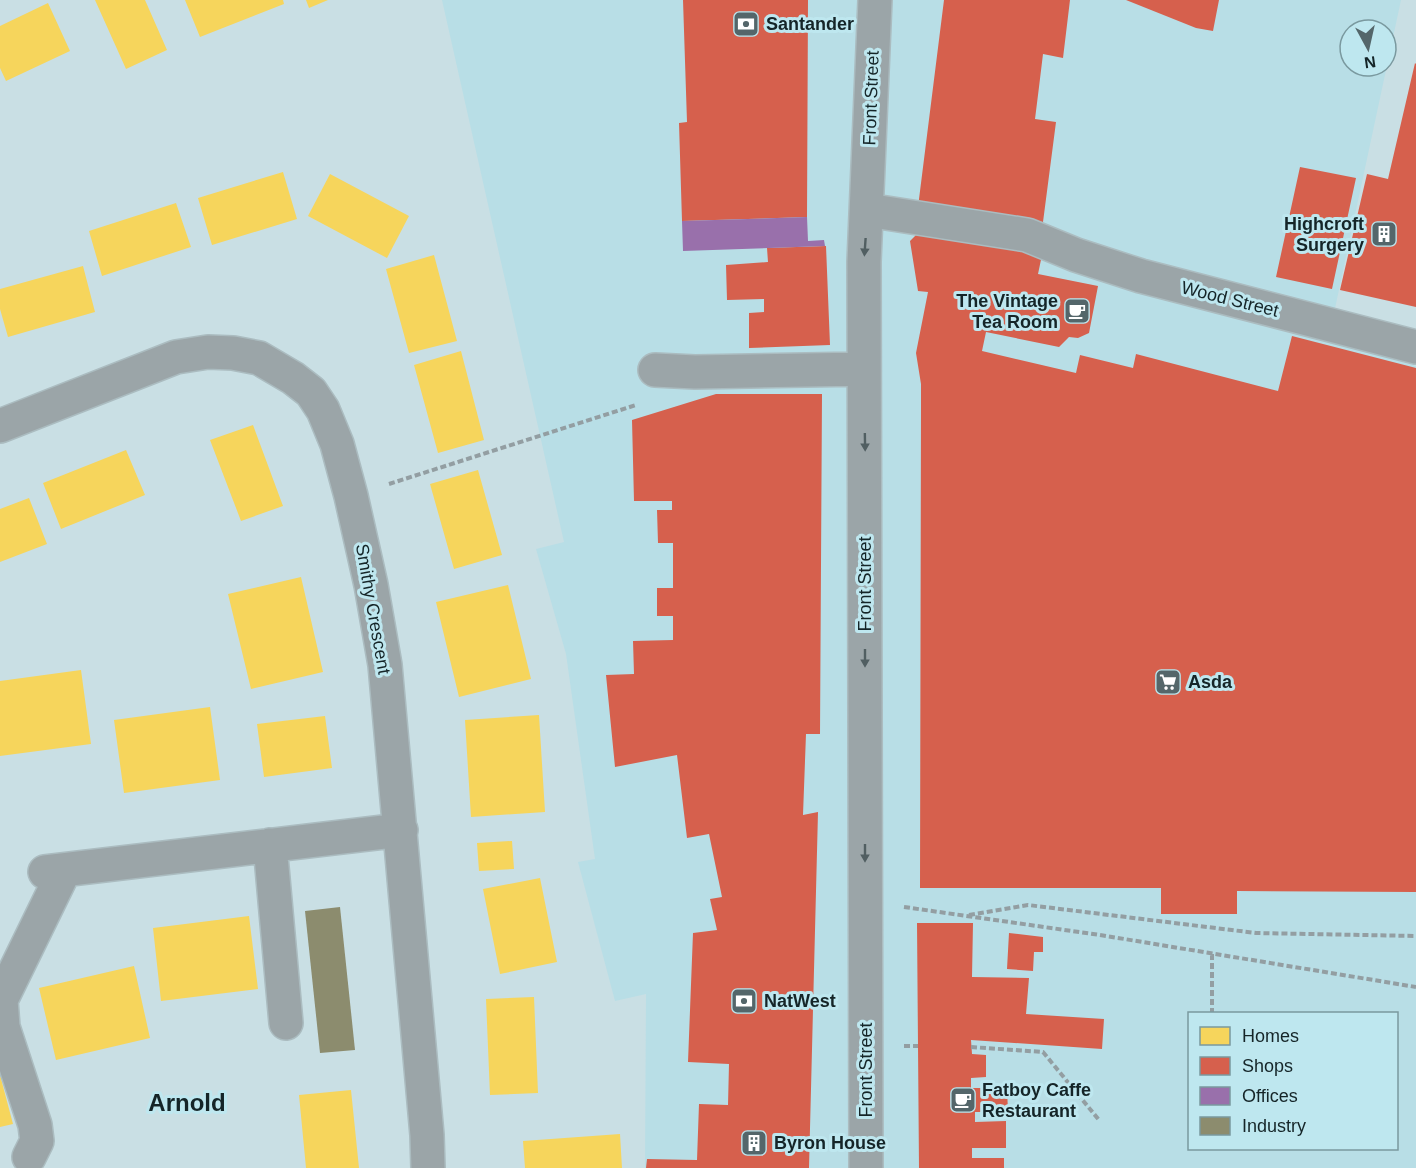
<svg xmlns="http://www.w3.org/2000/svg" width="1416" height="1168" font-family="Arial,sans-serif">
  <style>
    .built { fill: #b8dee6; fill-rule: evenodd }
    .homes { fill: #f6d55c }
    .shops { fill: #d6604d }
    .offices { fill: #9970ab }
    .industry { fill: #8c8c6e }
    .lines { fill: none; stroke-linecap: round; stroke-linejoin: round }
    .minor-casing { stroke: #abbcc0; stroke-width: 36 }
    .path { stroke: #939ea2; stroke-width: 4; stroke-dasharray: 6 3; stroke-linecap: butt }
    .minor { stroke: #9ba5a8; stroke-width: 33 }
    .oneway { fill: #515f62 }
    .labels { text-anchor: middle; stroke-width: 6; stroke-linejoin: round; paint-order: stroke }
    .poi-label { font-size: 18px; font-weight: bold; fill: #152528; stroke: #bee7ef; text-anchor: start }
    .street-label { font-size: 18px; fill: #152528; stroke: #bee7ef }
    .district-label { font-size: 24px; font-weight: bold; fill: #152528; stroke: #bee7ef }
  </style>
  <rect width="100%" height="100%" fill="#c9dfe4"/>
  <!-- built -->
  <path class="built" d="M442,0H1401L1328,341L1416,366V1168H645L646,994L615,1001L578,862L595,859L566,654L536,549L564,542ZM1350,30H1386V66H1350ZM1190,1014H1396V1148H1190Z"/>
  <!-- homes -->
  <path class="homes" d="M95,0H145L167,50L126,69Z
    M185,0H283L284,4L200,37Z
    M306,0H328L309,8Z
    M48,3L70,51L6,81L0,68V26Z
    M283,172L297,219L212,245L198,198Z
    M330,174L409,216L387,258L308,216Z
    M176,203L191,247L102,276L89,231Z
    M434,255L457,341L409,353L386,269Z
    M83,266L95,312L8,337L0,309V289Z
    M461,351L484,440L438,453L414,365Z
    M253,425L283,506L241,521L210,440Z
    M126,450L145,495L61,529L43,483Z
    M478,470L502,555L454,569L430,484Z
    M29,498L47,544L0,562V509Z
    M301,577L323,672L251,689L228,594Z
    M508,585L531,679L459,697L436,602Z
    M81,670L91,744L0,756V681Z
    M210,707L220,780L124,793L114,720Z
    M539,715L545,812L471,817L465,720Z
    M325,716L332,768L264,777L257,724Z
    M512,841L514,869L479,871L477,843Z
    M540,878L557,962L500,974L483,889Z
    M249,916L258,989L161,1001L153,928Z
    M134,966L150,1038L56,1060L39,988Z
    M534,997L538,1093L490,1095L486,999Z
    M0,1075L13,1124L0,1127Z
    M351,1090L359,1168H306L299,1095Z
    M620,1134L622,1168H525L523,1141Z"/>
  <!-- shops -->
  <path class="shops" d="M683,0H808L807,217L682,221L679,123L687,122Z
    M944,0H1070L1063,58L1043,54L1039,87L1035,119L1056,122L1043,222L918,207Z
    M1126,0H1219L1213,31L1196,28Z
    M1415,63L1416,64V307L1340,290L1367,174L1388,179Z
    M1300,167L1356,178L1332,289L1276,277Z
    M920,231L1042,255L1038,274L1098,286L1089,333L1078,338L1069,337L1059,347L986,332L982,351L1076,373L1080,355L1133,368L1136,354L1278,391L1292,336L1416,368V892L1237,891V914H1161V888H920L921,408V384L916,353L928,292L918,291L910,241Z
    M826,246L830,345L749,348V313L764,312V299L727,300L726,265L768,262L767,248Z
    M716,394H822L820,734H806L803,815L818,812L809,1168H646L647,1159L697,1160L699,1104L728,1105L729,1064L688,1062L693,933L717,930L710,899L722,897L709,834L687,838L677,755L615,767L606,675L634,674L633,641L673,640V616H657V588H673V543H658L657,510H672V501H634L632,420Z
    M917,923H973L972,977L1029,978L1026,1014L1104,1019L1102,1049L971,1040L972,1054L986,1055V1077L971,1078V1088H1007L1008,1112H975V1122L1006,1121V1148H972V1158H1004V1168H919Z
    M1009,933L1043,937V952H1034L1033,971L1007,969Z"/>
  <!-- offices -->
  <path class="offices" d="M807,217L808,241L824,240L825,246L683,251L682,221Z"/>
  <!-- industry -->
  <path class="industry" d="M340,907L355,1050L320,1053L305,911Z"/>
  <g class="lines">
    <!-- minor casing -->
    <g class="minor-casing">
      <path id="minor" d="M867,210L1027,235L1076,255L1141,276L1416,347
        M655,370L695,372L864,369
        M0,426L176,357L208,352L233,353L259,358L293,378L311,392L323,410L337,444L351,496L371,585L385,665L427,1135L428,1168
        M270,845L286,1023
        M45,872L401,830
        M29,1157L37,1141L35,1125L3,1027L1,1000L64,871
        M866,1168L864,262L875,0"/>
    </g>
    <!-- path -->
    <path class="path" d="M389,484L636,405
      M904,907L1100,935L1416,987
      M969,915L1028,905L1256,933L1416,936
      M1212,1014V953
      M904,1046H918
      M971,1047L1043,1052L1099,1120"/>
    <!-- minor -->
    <use href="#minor" class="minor"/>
  </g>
  <!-- one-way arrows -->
  <defs><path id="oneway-solid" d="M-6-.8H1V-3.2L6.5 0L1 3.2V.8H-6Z" transform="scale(1.5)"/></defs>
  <g class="oneway">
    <use href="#oneway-solid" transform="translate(865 247) rotate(94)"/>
    <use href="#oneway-solid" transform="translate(865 442) rotate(89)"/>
    <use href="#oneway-solid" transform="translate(865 658) rotate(90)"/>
    <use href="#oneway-solid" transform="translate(865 853) rotate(90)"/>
  </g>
  <!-- icons -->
  <defs>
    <g id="bank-square" transform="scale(1.35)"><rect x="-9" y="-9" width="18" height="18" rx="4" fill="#54666a" stroke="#bee7ef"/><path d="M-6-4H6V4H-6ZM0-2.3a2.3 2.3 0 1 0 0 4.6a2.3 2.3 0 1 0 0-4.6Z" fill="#fff"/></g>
    <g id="building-square" transform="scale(1.35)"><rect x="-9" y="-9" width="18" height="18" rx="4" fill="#54666a" stroke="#bee7ef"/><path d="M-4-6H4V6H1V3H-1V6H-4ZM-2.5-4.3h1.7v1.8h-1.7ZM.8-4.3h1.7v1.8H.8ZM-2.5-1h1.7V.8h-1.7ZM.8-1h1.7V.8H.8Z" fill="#fff"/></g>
    <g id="cafe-square" transform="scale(1.35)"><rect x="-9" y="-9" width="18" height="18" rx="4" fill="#54666a" stroke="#bee7ef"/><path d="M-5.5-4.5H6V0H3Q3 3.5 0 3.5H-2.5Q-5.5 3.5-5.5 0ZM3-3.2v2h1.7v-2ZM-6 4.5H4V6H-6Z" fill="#fff"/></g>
    <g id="supermarket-square" transform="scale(1.35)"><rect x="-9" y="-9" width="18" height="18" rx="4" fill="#54666a" stroke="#bee7ef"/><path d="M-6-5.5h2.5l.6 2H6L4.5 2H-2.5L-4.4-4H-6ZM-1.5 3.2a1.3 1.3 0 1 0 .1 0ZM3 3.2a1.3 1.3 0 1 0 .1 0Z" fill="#fff"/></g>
  </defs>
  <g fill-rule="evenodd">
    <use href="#bank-square" x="746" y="24"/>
    <use href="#building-square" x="1384" y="234"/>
    <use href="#cafe-square" x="1077" y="311"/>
    <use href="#supermarket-square" x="1168" y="682"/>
    <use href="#bank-square" x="744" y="1001"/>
    <use href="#cafe-square" x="963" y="1100"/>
    <use href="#building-square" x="754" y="1143"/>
  </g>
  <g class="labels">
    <!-- poi labels -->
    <g class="poi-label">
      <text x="766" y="30">Santander</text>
      <text x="1364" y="230" text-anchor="end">Highcroft<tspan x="1364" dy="21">Surgery</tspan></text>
      <text x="1058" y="307" text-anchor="end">The Vintage<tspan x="1058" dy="21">Tea Room</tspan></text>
      <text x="1188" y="688">Asda</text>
      <text x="764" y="1007">NatWest</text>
      <text x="982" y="1096">Fatboy Caffe<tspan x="982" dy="21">Restaurant</tspan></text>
      <text x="774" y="1149">Byron House</text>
    </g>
    <!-- street labels -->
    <g class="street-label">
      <text transform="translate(871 98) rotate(-88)" y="6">Front Street</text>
      <text transform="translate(1230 299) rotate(14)" y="6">Wood Street</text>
      <text transform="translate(865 584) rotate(-90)" y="6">Front Street</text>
      <text transform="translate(373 609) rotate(80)" y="6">Smithy Crescent</text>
      <text transform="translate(866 1070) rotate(-90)" y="6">Front Street</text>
    </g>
    <!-- district labels -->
    <g class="district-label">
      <text x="187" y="1111">Arnold</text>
    </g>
  </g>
  <!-- legend -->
  <rect x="1188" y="1012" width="210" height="138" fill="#bee7ef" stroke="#7a999f" stroke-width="1.5"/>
  <rect x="1200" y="1027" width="30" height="18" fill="#f6d55c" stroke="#7a999f" stroke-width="1.5"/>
  <text x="1242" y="1042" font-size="18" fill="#152528">Homes</text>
  <rect x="1200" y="1057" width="30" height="18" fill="#d6604d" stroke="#7a999f" stroke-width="1.5"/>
  <text x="1242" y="1072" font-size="18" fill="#152528">Shops</text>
  <rect x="1200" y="1087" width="30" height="18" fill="#9970ab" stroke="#7a999f" stroke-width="1.5"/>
  <text x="1242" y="1102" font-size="18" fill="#152528">Offices</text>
  <rect x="1200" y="1117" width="30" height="18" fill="#8c8c6e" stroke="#7a999f" stroke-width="1.5"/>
  <text x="1242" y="1132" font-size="18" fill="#152528">Industry</text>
  <!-- north arrow -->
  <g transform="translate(1368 48) rotate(172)"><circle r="28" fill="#bee7ef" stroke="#7a999f" stroke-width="1.5"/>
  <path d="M0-4.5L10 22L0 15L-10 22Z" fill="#54666a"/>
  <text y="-9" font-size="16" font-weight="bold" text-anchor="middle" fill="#152528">N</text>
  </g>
</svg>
